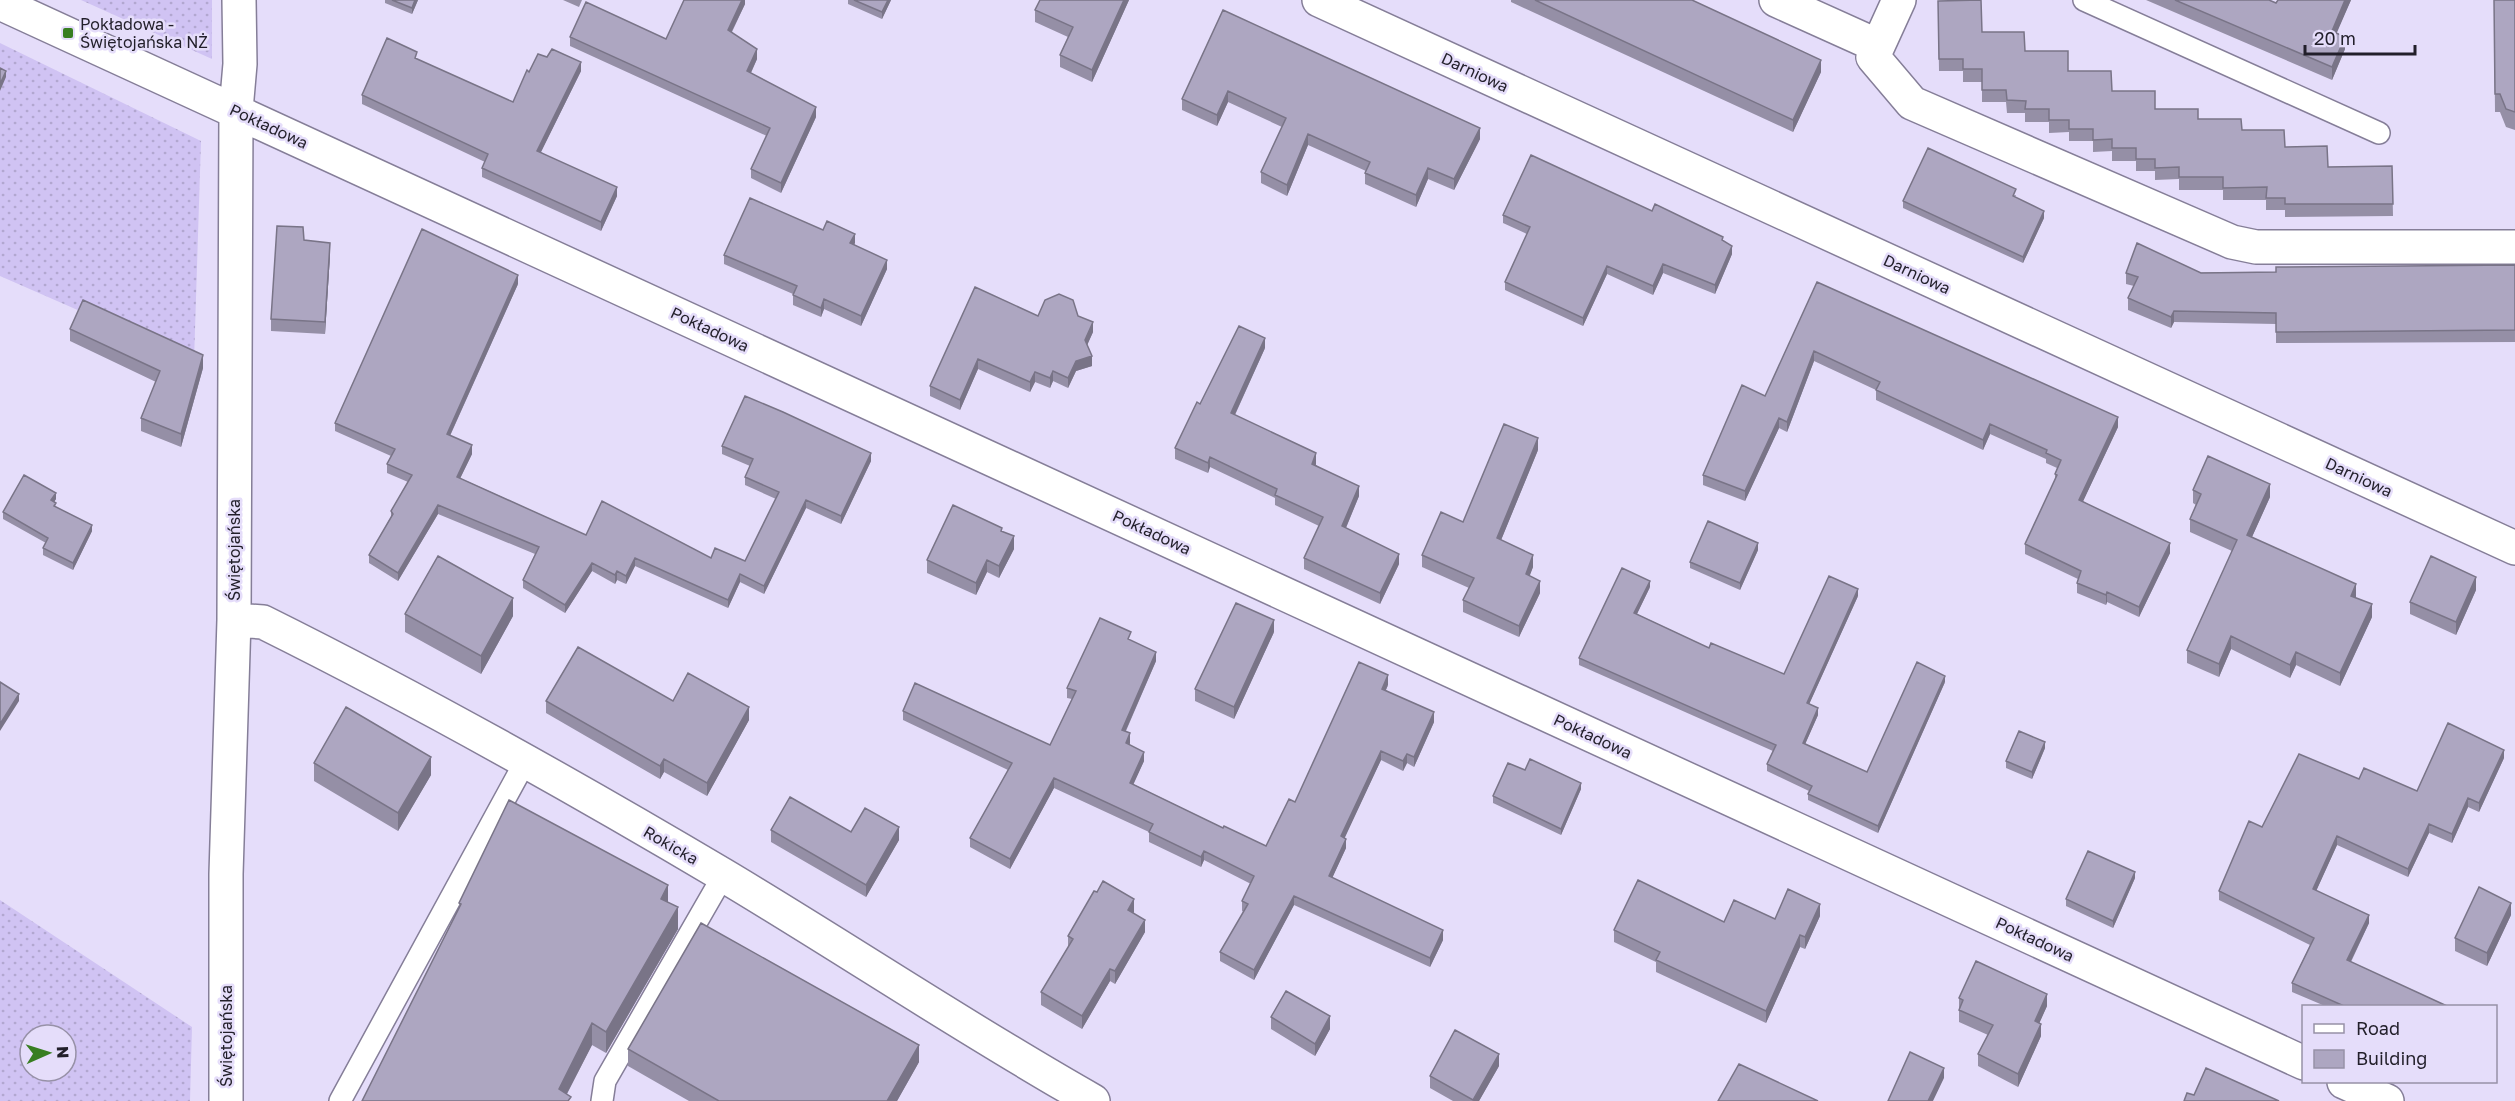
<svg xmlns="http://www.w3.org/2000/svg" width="2515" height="1101" font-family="'Golos Text',sans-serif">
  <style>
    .grass { fill: url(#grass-dots); fill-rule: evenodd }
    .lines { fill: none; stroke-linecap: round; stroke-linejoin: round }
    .lane-casing { stroke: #857e98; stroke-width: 24 }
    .street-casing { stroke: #857e98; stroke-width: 36 }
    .lane { stroke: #fff; stroke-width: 21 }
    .street { stroke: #fff; stroke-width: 33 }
    .wall { fill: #958fa6 }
    .shaded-wall { fill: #797487 }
    .building { fill: #ada6c1; stroke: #797487; stroke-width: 1.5 }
    .poi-dot { fill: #387e21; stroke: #e5ddfa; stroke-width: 2 }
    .labels { text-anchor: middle; stroke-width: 5; stroke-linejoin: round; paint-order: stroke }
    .poi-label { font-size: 16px; fill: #221f2a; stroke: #e5ddfa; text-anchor: start }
    .street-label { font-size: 16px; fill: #221f2a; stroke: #e5ddfa }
  </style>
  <defs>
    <pattern id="grass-dots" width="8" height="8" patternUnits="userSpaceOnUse" patternTransform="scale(1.5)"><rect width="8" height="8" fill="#d0c3f3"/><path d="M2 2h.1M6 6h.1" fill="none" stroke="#b2a7d0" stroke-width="1.8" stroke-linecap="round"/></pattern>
  </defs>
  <rect width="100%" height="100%" fill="#e5ddfa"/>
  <!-- grass -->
  <path class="grass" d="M81,0H212V59Z
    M0,43L201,141L194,361L0,276Z
    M0,900L192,1027L190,1101H0ZM30,1035H66V1071H30Z"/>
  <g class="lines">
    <!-- lane casing -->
    <g class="lane-casing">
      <path id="lane" d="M2084,0L2379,133
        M340,1101L525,762
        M602,1101L605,1081L723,876"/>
    </g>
    <!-- street casing -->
    <g class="street-casing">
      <path id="street" d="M1319,0L2515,548
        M1776,0L1878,46
        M1899,0L1873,57L1912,103L2232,242L2256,247H2515
        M0,3L2304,1063
        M234,620L263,622C420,700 573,786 723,875C847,949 967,1030 1093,1101
        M2344,1082L2387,1101
        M226,1101V874L234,620L236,110L240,64L239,0"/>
    </g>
    <!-- lane -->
    <use href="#lane" class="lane"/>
    <!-- street -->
    <use href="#street" class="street"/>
  </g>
  <!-- wall -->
  <path class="wall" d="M385,0H418L412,14L385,3Z
    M563,0H582L579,7Z
    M745,0V4L732,32L757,59L751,73L816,117L781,193L751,178V169L767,136L570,46V37L666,39Z
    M848,0H891L882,19L848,4Z
    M1040,0H1129L1092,82L1060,67V55L1068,37L1035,22V10Z
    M1511,0H1692L1821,72L1793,132L1511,2Z
    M2146,0H2269L2276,3L2278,0H2351L2336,33L2345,49L2332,80Z
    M2494,0H2515V130L2506,127L2500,112H2495Z
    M1938,1L1982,32L2112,91L2155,109L2242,130L2285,147L2328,167L2392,166L2393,216L2285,217V210H2266V200H2223V190H2179V179L2155,180V171H2136V161H2112V151L2093,152V141H2069V132L2049,133V122H2025V113H2007L2006,102H1982V82H1963V71H1939Z
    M1223,10L1480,139L1454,190L1428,179L1416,207L1365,184V173L1366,171L1308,145L1287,196L1261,183V172L1282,127L1228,102L1217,126L1182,110V99Z
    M417,59L513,102L529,72L581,71L541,152L617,196L601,231L482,177V168L485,162L362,104V95Z
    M2016,195L2015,197L2044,218L2023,263L1903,208V201Z
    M1652,211L1723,241L1732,254L1715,294L1663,273L1653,295L1607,274L1583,326L1505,290V282L1527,234L1503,223V215Z
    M304,240L330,255L325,334L271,331V319Z
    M855,243L854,244L887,269L861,326L824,309L821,317L793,305V294L724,264V255Z
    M2515,265V342L2276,343V324L2174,322L2171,328L2128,310V298L2134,286L2126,284V273L2276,272Z
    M1817,282L2118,427L2083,501L2170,553L2139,617L2107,602L2106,605L2077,593V583L2078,579L2025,554V544L2055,480V474L2057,468L2046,463V459L1990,434L1983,450L1876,400V390L1814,361L1787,432L1779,428L1745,501L1703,485V475L1765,396Z
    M518,284L450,436L472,454L460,478L586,535L711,558L745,561L776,499L745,485V477L750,466L722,454V446L871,461L841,524L806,508L764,594L740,582L728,608L635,566L626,584L617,580L615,584L592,571L565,613L523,588V580L535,554L438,514L398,581L369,563V555L391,517V511L408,482L387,473V464L391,456L335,431V423Z
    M1038,316H1078L1093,332L1087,345L1092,366L1076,371L1068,388L1053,381L1050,388L1035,382L1030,392L978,369L960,410L930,396V386Z
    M70,329L203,368L181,447L141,431V418L156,382L70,341Z
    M1265,348L1235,415L1316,464V465L1359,496L1346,528L1399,564L1380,604L1304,569V558L1319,526L1275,505V498L1210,467L1208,473L1175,459V448L1200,404Z
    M1538,450L1501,540L1533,567L1529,576L1540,593L1519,637L1463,612V600L1469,588L1422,567V555L1463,522Z
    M2193,490L2270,497L2252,537L2356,597V598L2372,617L2340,686L2296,665L2290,678L2231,649L2219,677L2187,663V650L2232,551L2190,532V519L2196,505L2193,503Z
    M56,499L54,502L56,507L92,531L73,570L43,555V548L46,543L3,519V512Z
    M1002,531L1014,549L999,578L987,572L976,595L927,573V560Z
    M1758,550L1740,590L1690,568V562Z
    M1650,587L1637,614L1709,648L1784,674L1858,596L1809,704L1818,715L1805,744L1867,772L1945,682L1878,833L1808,800V794L1809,791L1767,771V764L1773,751L1579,665V658Z
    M2476,590L2456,635L2410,614V602Z
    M405,614L513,616L481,674L405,632Z
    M1274,632L1234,719L1195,701V689Z
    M1131,640L1156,661L1126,731L1130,743L1129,745L1144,761L1133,784L1223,828L1266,846L1295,802L1388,685L1386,690L1434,722L1414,767L1407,763L1403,771L1381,760L1344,838L1346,848L1332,878L1443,940L1430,967L1294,905L1254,980L1220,961V952L1244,912L1242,911V901L1251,884L1204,860L1201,867L1149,842V832L1054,788L1010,869L970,847V838L1008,770L903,720V711L1050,745L1072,699L1067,698V688Z
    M546,701H673L749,720L707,796L664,772L660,779L546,713Z
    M2045,748L2032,779L2006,768V761Z
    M2504,758L2479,812L2468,807L2452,843L2429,833L2408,877L2337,845L2316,891L2369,923L2351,962L2447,1006H2325L2292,992V983L2310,945L2219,900V891L2262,827L2359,779L2417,791Z
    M314,763L431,775L398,831L314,781Z
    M1525,770L1581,789L1561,835L1493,803V796Z
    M771,830L851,832L899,840L866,897L771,842Z
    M2135,878L2113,928L2066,906V899Z
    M459,903H668L678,929L606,1053L592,1045L567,1094L571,1101L459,908Z
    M1134,912L1133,913L1145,932L1115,984L1110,981L1082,1029L1041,1005V992L1068,948V936Z
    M2511,915L2487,966L2455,951V938Z
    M1820,916L1805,949L1800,947L1766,1023L1656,972V962L1614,942V930Z
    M1959,998L2047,1006L2039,1023L2041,1036L2018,1087L1978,1066V1054L1988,1035L1959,1022Z
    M1271,1017L1330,1029L1315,1056L1271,1029Z
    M628,1049L919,1062L897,1101H689L628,1066Z
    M1499,1066L1479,1101H1453L1430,1088V1076Z"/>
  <!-- shaded-wall -->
  <path class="shaded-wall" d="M415,0H418L412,14V8Z
    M742,0H745V4L728,39V30Z
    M888,0H891L882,19V12Z
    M1124,0H1129L1092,82V70Z
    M2345,0H2351L2332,44V31Z
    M2345,37V49L2332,80V67Z
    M757,49V59L747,81V71Z
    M1821,60V72L1793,132V120Z
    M581,62V71L537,160V151Z
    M6,71V77L0,91V84Z
    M1228,91V102L1217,126V115Z
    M816,107V117L781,193V183Z
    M1480,128V139L1454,190V179Z
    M1308,134V145L1287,196V185Z
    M1428,168V179L1416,207V195Z
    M617,187V196L601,231V222Z
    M2044,211V218L2023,263V257Z
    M855,234V243L850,252V243Z
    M330,243V255L325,334V322Z
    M1732,246V254L1715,294V285Z
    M887,260V269L861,326V316Z
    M1663,264V273L1653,295V286Z
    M1607,266V274L1583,326V318Z
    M518,275V284L447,442V434Z
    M824,299V309L821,317V308Z
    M2174,311V322L2171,328V317Z
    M1093,322V332L1085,350V340Z
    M1265,338V348L1231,423V413Z
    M1814,351V361L1787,432V422Z
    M203,355V368L181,447V434Z
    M1092,356V366L1076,371L1068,388V378L1076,361Z
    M978,359V369L960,410V400Z
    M1053,371V381L1050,388V378Z
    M1035,372V382L1030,392V382Z
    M2118,417V427L2079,510V500Z
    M1779,418V428L1745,501V491Z
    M1990,424V434L1983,450V440Z
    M1538,438V450L1497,550V538Z
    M472,445V454L457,485V477Z
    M871,453V461L841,524V516Z
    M1316,453V464L1312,474V464Z
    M1210,457V467L1208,473V463Z
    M2270,484V497L2247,548V535Z
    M1359,486V496L1342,537V526Z
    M56,493V499L51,507V500Z
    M806,500V508L764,594V586Z
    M438,505V514L398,581V573Z
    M92,525V531L73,570V563Z
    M1014,536V549L999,578V566Z
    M1758,543V550L1740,590V583Z
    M2170,543V553L2139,617V607Z
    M1399,554V564L1380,604V593Z
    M1533,555V567L1526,586V574Z
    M635,558V566L626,584V576Z
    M987,560V572L976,595V583Z
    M592,563V571L565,613V605Z
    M617,571V580L615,584V575Z
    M740,574V582L728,608V600Z
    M2476,577V590L2456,635V622Z
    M1540,581V593L1519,637V626Z
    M1650,581V587L1634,620V613Z
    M2356,584V597L2351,609V596Z
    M1858,589V596L1807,709V703Z
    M2107,592V602L2106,605V595Z
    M513,598V616L481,674V656Z
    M2372,604V617L2340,686V673Z
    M1274,620V632L1234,719V707Z
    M2231,636V649L2219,677V664Z
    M1156,652V661L1122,739V730Z
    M2296,652V665L2290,678V665Z
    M1388,675V685L1382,698V689Z
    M1945,676V682L1878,833V826Z
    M19,694V701L0,731V724Z
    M749,707V720L707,796V783Z
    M1818,708V715L1803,749V743Z
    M1434,712V722L1414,767V757Z
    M1130,733V743L1126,753V743Z
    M2045,742V748L2032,779V772Z
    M2504,750V758L2479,812V803Z
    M1381,751V760L1341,846V836Z
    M1144,752V761L1130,792V783Z
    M1407,754V763L1403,771V761Z
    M431,757V775L398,831V813Z
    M664,759V772L660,779V766Z
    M1054,778V788L1010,869V859Z
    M1581,783V789L1561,835V829Z
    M2468,798V807L2452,843V834Z
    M2429,824V833L2408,877V869Z
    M899,827V840L866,897V885Z
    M2337,836V845L2313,898V889Z
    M1346,839V848L1329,885V876Z
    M1204,851V860L1201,867V857Z
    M2135,872V878L2113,928V921Z
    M668,885V907L661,899Z
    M1294,896V905L1254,980V970Z
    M1134,899V912L1128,923V910Z
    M2511,903V915L2487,966V953Z
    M1820,904V916L1805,949V937Z
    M678,907V929L606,1053V1032Z
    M2369,915V923L2347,969V960Z
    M1145,920V932L1115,984V971Z
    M1443,930V940L1430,967V958Z
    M1800,935V947L1766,1023V1011Z
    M1110,969V981L1082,1029V1016Z
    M2047,994V1006L2035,1033V1021Z
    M1330,1016V1029L1315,1056V1044Z
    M592,1023V1045L563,1101L559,1089Z
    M2041,1024V1036L2018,1087V1074Z
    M919,1045V1062L897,1101H887Z
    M1499,1054V1066L1479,1101H1473Z
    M1944,1068V1078L1933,1101H1928Z"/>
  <!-- building -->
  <path class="building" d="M392,0H415L412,8Z
    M684,0H742L728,30L757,49L747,71L816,107L781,183L751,169L770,128L570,37L586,2L666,39Z
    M854,0H888L882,12Z
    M1040,0H1124L1092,70L1060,55L1073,27L1035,10Z
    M1535,0H1692L1821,60L1793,120Z
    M1981,0L1982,32H2024L2025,51H2068V71H2111L2112,91H2155V109H2198V119H2241L2242,130H2284L2285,147L2327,146L2328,167L2392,166L2393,204H2285V198H2266L2267,187L2223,188V177H2179V167L2155,168V159H2136V148H2112V139L2093,140V129H2069V120H2049V109H2025L2026,101L2007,100L2006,90H1982V69H1963V59H1939L1938,1Z
    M2175,0H2269L2276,3L2278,0H2345L2332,31L2345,37L2332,67Z
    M2494,0H2515V112L2506,109L2500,94H2495Z
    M1223,10L1480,128L1454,179L1428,168L1416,195L1365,173L1370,162L1308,134L1287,185L1261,172L1286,118L1228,91L1217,115L1182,99Z
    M387,38L417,52L415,58L513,102L527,70L529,72L538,54L547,57L552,49L581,62L537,151L617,187L601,222L482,168L488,154L362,95Z
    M0,68L6,71L0,84Z
    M1928,148L2016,189L2013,196L2044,211L2023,257L1903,201Z
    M1531,155L1652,211L1655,204L1723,237L1722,240L1732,246L1715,285L1663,264L1653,286L1607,266L1583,318L1505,282L1530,227L1503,215Z
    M750,198L823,230L827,221L855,234L850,243L887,260L861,316L824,299L821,308L793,295L797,286L724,255Z
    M277,226L303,227L304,240L330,243L325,322L271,319Z
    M422,229L518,275L447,434L472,445L457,477L586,535L602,501L711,558L715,548L745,561L779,492L745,477L753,459L722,446L745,396L783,412L871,453L841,516L806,500L764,586L740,574L728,600L635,558L626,576L617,571L615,575L592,563L565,605L523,580L539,547L438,505L398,573L369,555L393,514L391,511L412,475L387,464L395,449L335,423Z
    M2137,243L2201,273L2276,272V267L2515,265V330L2276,332V313L2174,311L2171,317L2128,298L2138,277L2126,273Z
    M1817,282L2118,417L2079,500L2170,543L2139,607L2107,592L2106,595L2077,583L2081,571L2025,544L2057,475L2055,474L2061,460L2046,453L2047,450L1990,424L1983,440L1876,390L1880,382L1814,351L1787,422L1779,418L1745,491L1703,475L1742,385L1765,396Z
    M975,287L1038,316L1045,300L1059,294L1073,300L1078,316L1093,322L1085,340L1092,356L1076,361L1068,378L1053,371L1050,378L1035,372L1030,382L978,359L960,400L930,386Z
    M83,300L203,355L181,434L141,418L160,371L70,329Z
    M1239,326L1265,338L1231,413L1316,453L1312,464L1359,486L1342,526L1399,554L1380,593L1304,558L1323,517L1275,495L1277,489L1210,457L1208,463L1175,448L1197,402L1200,404Z
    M1504,424L1538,438L1497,538L1533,555L1526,574L1540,581L1519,626L1463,600L1474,578L1422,555L1441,512L1463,522Z
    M2208,456L2270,484L2247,535L2356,584L2351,596L2372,604L2340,673L2296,652L2290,665L2231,636L2219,664L2187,650L2237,540L2190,519L2201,494L2193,490Z
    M24,475L56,493L51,500L56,503L54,506L92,525L73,563L43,548L48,538L3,512Z
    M953,505L1002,528L1001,531L1014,536L999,566L987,560L976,583L927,560Z
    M1708,521L1758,543L1740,583L1690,562Z
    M438,556L513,598L481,656L405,614Z
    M2431,556L2476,577L2456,622L2410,602Z
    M1622,568L1650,581L1634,613L1709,648L1711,643L1784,674L1829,576L1858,589L1807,703L1818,708L1803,743L1867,772L1917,662L1945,676L1878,826L1808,794L1812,786L1767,764L1776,745L1579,658Z
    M1236,603L1274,620L1234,707L1195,689Z
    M1100,618L1131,632L1128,639L1156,652L1122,730L1130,733L1126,743L1144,752L1130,783L1223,828L1224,826L1266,846L1289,799L1295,802L1359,662L1388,675L1382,689L1434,712L1414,757L1407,754L1403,761L1381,751L1341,836L1346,839L1329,876L1443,930L1430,958L1294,896L1254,970L1220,952L1248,904L1242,901L1254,876L1204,851L1201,857L1149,832L1153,824L1054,778L1010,859L970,838L1012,763L903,711L915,683L1050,745L1076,691L1067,688Z
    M578,647L673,701L688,673L749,707L707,783L664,759L660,766L546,701Z
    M0,682L19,694L0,724Z
    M346,707L431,757L398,813L314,763Z
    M2448,723L2504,750L2479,803L2468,798L2452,834L2429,824L2408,869L2337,836L2313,889L2369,915L2347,960L2447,1006H2344L2292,983L2314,938L2219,891L2249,821L2262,827L2299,754L2359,779L2364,768L2417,791Z
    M2019,731L2045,742L2032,772L2006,761Z
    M1530,759L1581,783L1561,829L1493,796L1508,763L1525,770Z
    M790,797L851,832L865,808L899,827L866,885L771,830Z
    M509,800L668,885L661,899L678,907L606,1032L592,1023L559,1089L571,1097L568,1101H362L461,904L459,903Z
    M2088,851L2135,872L2113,921L2066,899Z
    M1638,880L1724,922L1734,900L1775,919L1788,889L1820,904L1805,937L1800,935L1766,1011L1656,960L1660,952L1614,930Z
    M1103,881L1134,899L1128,910L1145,920L1115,971L1110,969L1082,1016L1041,992L1073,939L1068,936L1094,891L1097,892Z
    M2479,887L2511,903L2487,953L2455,938Z
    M701,923L919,1045L887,1101H719L628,1049Z
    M1976,961L2047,994L2035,1021L2041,1024L2018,1074L1978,1054L1993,1025L1959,1010L1963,1000L1959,998Z
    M1286,991L1330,1016L1315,1044L1271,1017Z
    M1455,1030L1499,1054L1473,1100L1430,1076Z
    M1910,1052L1944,1068L1928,1101H1888Z
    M1739,1064L1818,1101H1718Z
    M2206,1068L2279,1101H2184L2187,1093L2194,1095Z"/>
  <!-- markers -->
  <rect class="poi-dot" x="62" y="27" width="12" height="12" rx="3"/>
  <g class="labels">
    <!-- poi labels -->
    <g class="poi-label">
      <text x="80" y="30">Pokładowa -<tspan x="80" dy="18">Świętojańska NŻ</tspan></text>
    </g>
    <!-- street labels -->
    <g class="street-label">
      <text transform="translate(1475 72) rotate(25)" y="6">Darniowa</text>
      <text transform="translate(269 126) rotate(25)" y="6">Pokładowa</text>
      <text transform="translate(1917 274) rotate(25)" y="6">Darniowa</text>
      <text transform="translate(710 329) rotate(25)" y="6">Pokładowa</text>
      <text transform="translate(2359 477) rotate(25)" y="6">Darniowa</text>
      <text transform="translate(1152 532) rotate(25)" y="6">Pokładowa</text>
      <text transform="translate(234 550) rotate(-90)" y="6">Świętojańska</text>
      <text transform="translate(1593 736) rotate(25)" y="6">Pokładowa</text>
      <text transform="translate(671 845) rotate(30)" y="6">Rokicka</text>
      <text transform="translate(2035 939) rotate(25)" y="6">Pokładowa</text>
      <text transform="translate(226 1036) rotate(-90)" y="6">Świętojańska</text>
    </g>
  </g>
  <!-- legend -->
  <rect x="2302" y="1005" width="195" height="78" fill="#e5ddfa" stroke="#9791a7" stroke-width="1.5"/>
  <rect x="2314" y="1024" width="30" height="9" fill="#ffffff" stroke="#9791a7" stroke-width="1.5"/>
  <text x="2356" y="1035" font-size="18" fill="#221f2a">Road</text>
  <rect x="2314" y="1050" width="30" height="18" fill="#ada6c1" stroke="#9791a7" stroke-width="1.5"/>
  <text x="2356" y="1065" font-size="18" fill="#221f2a">Building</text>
  <!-- north arrow -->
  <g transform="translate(48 1053) rotate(87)"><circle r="28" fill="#e5ddfa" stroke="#9791a7" stroke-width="1.5"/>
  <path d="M0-4.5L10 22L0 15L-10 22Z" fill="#387e21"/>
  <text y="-9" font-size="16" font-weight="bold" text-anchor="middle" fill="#221f2a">N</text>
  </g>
  <!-- scale -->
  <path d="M2305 45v9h110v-9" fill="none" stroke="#221f2a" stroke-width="3"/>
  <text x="2314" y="45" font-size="18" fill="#221f2a" stroke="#e5ddfa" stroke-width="4.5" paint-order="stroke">20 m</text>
</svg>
